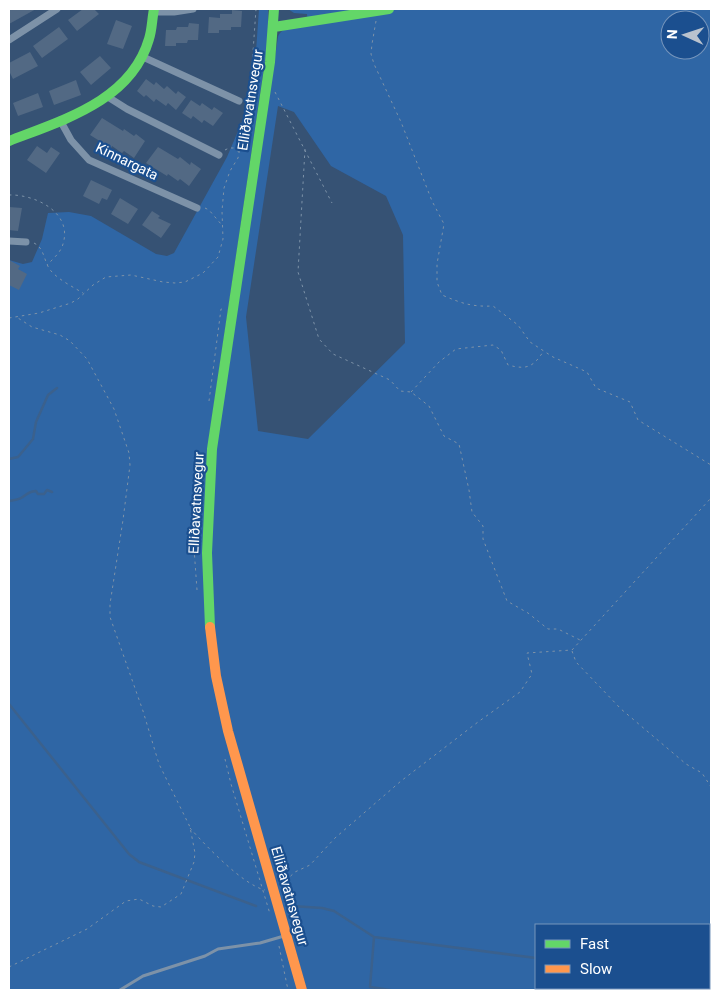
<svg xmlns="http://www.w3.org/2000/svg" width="720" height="999" font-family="Roboto,sans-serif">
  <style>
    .green { fill: #2f66a5; fill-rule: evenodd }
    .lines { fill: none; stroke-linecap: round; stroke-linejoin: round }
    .stream { stroke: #3b618d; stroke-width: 2.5 }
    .building { fill: #526984 }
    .path { stroke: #7d92a8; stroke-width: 1; stroke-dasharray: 2.5 4; stroke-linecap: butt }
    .lane { stroke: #7d92a8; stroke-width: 3 }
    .street { stroke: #7d92a8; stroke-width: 7 }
    .fast { stroke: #63d668; stroke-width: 10 }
    .slow { stroke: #ff974d; stroke-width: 10 }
    .labels { text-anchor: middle; stroke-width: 4.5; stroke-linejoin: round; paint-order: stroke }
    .street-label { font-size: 14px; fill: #fff; stroke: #1b4f8f }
  </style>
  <rect width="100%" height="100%" fill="#365274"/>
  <!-- green -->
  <path class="green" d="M259,9H268V41L209,438L205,628L299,990H9V260L23,264L32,262L42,239L48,213L69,212L91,216L156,254L167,256L174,253L227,157L250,103L254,80Z
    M288,9H711V990H307L245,778L225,701L214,638L210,542L215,454L278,37C281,26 298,27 308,26L307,14L294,13ZM670,20H700V50H670ZM278,106L294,112L331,166L386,196L403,235L405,343L308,439L258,431L246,317ZM536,925H709V988H536Z"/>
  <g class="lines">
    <!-- stream -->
    <path class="stream" d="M9,459L18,457L33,439L36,422L48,395L57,388
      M9,501C13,500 18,500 21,498C27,495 28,491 36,491L38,494H44L47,490L52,492
      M9,704L129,854L139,862L256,906
      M292,906L322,908L334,911L374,937L536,958
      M374,937L370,987L390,990
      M709,980L711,981"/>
  </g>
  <!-- building -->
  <path class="building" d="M9,9H36L9,24Z
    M83,9H94L99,14L77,31L68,20Z
    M232,10L242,11L241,27H231V30H219V33H208L209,17L220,18V14H232Z
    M116,20L132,26L123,49L107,44Z
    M189,23L199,24L198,40H188L187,43H176V46H165L166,30H176L177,27H188Z
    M59,27L68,39L42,58L33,46Z
    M30,52L38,66L13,79L9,71V63Z
    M100,56L111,68L91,85L80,72Z
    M146,79L154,85L156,82L164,89L167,86L176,94L178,91L186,97L176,110L168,103L166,106L156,99L154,102L146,95L144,97L137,91Z
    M76,80L81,95L54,105L49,91Z
    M38,93L43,107L18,116L13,103Z
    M191,100L200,106L202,103L212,110L214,107L223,113L213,126L204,120L202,123L193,116L191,119L182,113Z
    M102,118L123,131L124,129L134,136L136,134L145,141L134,158L124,151L122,153L112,146L111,148L90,135Z
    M37,146L47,153L51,147L60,153L46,173L27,160Z
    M158,147L178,159L180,157L190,165L191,162L201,169L189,186L180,179L178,181L168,174L167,176L146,163Z
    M91,180L112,190L107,200L102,198L99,204L83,196Z
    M120,198L138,209L128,224L111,214Z
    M9,207L22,208L18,231L9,230Z
    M152,211L160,216L158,218L171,224L161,238L142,225Z
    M9,260L20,266L18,269L27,274L19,290L9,285Z"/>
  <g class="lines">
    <!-- path -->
    <path class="path" d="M376,21L372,44L371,54L374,64L401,122L432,201L444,224L437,264V282L442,295C461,303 471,307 493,306L518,325L530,342L553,357L587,372L596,388L630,402L638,420L711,465
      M275,92L332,203
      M305,149L298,272L319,339L333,354L390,380L400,391L411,392L429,406L444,436L459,444L469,490L472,512L483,526V539L507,601L528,613L548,629H558L580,640
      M225,150L229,148H234L239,152
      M9,195C34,194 73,212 63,244C61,252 53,259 47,265
      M205,208L209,210L221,224
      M34,243C46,249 43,264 53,273C61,281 73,287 83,293
      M9,318L39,313L71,303L78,299L93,285L106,277L131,275L163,282L175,283L185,282L203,273L218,257L223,239L222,211L224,188L230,171L238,158L250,95L256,9
      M411,392L439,362L456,349L493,345L501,350L508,365C527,370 533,367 543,352
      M209,401L221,309H224
      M197,590L193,534L200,477
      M572,651L576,662L621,709L686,764L702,773L711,787
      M225,759L231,784L270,914
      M190,828C205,845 243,885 265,890
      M281,885L295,872L310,865L335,838L401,781L478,722L520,692L532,674L527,653L572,650L711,498
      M279,946L288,990
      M9,967L87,929L126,901L139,899L153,906L161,907L181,894L194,862L195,853L190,827L159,764L143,711L110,617V604L123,520L130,465L129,453L114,409L87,359L70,341L60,335L32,327L18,318"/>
    <!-- lane -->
    <path class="lane" d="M120,990L143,976L205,956L218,949L260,943L284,936"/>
    <!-- street -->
    <path class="street" d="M154,12H174L193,9
      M9,40L57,9
      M143,57L239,101
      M108,97L127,109L219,155
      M60,120L71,140L89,160L197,208
      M9,241L26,242"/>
    <!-- fast -->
    <path class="fast" d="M274,27L389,9
      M9,141C63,120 131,101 149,39C152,30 152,19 154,9
      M210,627L207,553L212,449L270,62L274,9"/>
    <!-- slow -->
    <path class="slow" d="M210,627L216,676L228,731L302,990"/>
  </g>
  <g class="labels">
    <!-- street labels -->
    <g class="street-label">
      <text transform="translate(250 100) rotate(-81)" y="5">Elliðavatnsvegur</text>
      <text transform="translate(127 161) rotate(26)" y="5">Kinnargata</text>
      <text transform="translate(196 503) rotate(-87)" y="5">Elliðavatnsvegur</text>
      <text transform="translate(290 896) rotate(74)" y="5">Elliðavatnsvegur</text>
    </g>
  </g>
  <!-- border -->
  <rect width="720" height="999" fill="none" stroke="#ffffff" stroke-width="20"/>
  <!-- legend -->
  <rect x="535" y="924" width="175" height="65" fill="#1b4f8f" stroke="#7695bc"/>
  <rect x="545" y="940" width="25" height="8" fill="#63d668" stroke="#7695bc"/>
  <text x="580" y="949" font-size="15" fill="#ffffff">Fast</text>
  <rect x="545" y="965" width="25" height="8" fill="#ff974d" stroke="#7695bc"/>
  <text x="580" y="974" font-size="15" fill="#ffffff">Slow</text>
  <!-- north arrow -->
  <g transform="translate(685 35) rotate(273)"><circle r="24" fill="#1b4f8f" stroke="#7695bc"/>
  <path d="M0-4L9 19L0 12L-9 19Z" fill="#b9c2ce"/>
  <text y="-8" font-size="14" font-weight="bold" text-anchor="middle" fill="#ffffff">N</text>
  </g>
</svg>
